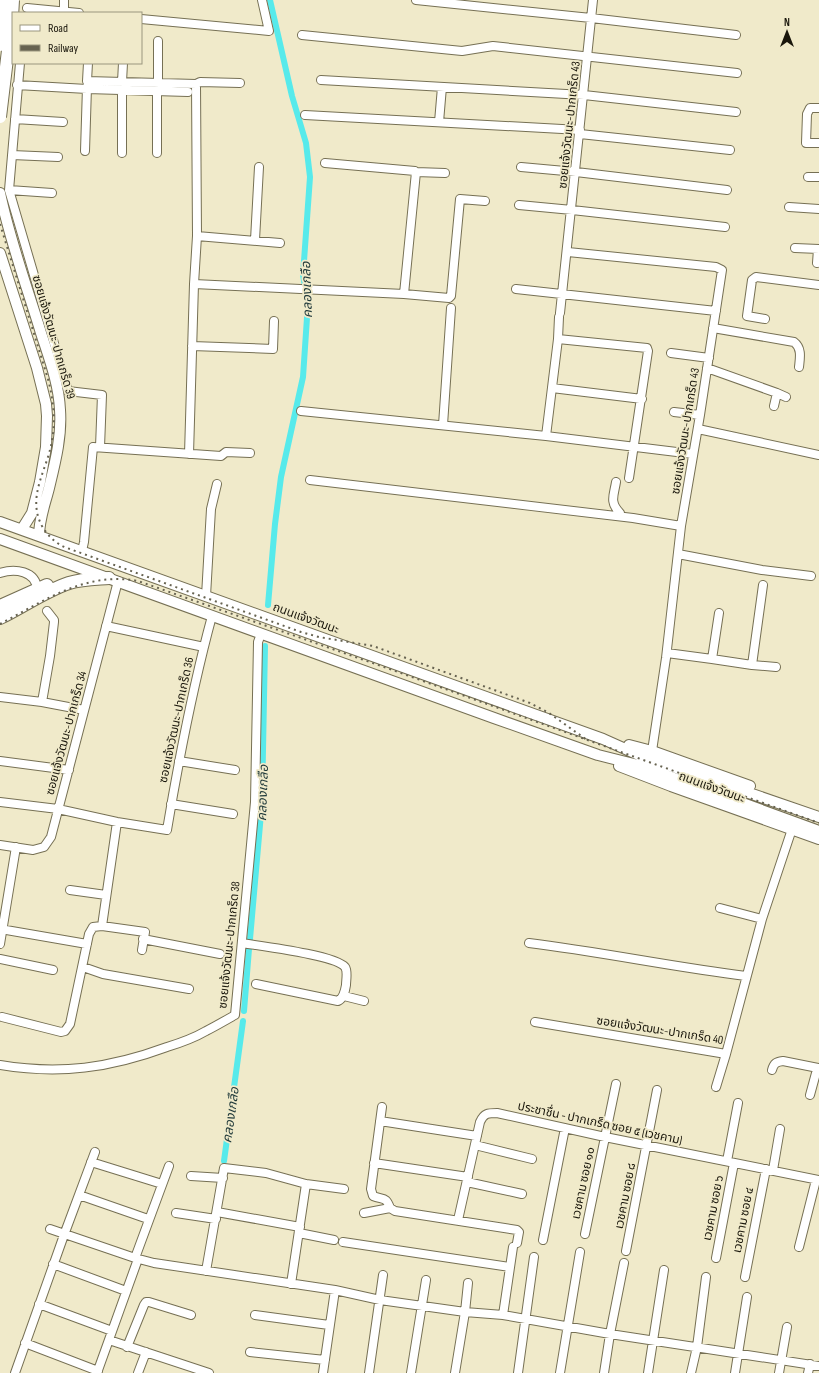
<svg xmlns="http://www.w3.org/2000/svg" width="819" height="1373" font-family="'Sofia Sans Condensed','Noto Sans Thai',sans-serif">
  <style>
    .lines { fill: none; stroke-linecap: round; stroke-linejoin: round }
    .canal { stroke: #57eaeb; stroke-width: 6 }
    .minor-casing { stroke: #767054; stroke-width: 10 }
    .major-casing { stroke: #767054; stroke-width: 12 }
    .highway-casing { stroke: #767054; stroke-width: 14 }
    .minor { stroke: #fff; stroke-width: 8 }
    .major { stroke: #fff; stroke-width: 10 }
    .highway { stroke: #fff; stroke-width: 12 }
    .rail { stroke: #676351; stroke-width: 2; stroke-dasharray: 2 4; stroke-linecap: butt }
    .highway-bridge-casing { stroke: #767054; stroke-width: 14; stroke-linecap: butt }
    .highway-bridge { stroke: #fff; stroke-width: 12 }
    .labels { text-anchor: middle; stroke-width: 3.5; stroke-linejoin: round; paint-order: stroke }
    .street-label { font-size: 12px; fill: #1a170c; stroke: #f0eaca }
    .water-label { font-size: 13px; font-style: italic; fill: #233c3c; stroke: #f0eaca }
  </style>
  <rect width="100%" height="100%" fill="#f0eaca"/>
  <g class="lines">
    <!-- canal -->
    <path class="canal" d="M268,605L275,524L281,477L303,377L308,303L303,275L310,177L306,143L292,96L270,0
      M250,939L262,802L265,646
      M244,1011L249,949
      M224,1161L243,1021"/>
    <!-- minor casing -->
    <g class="minor-casing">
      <path id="minor" d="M416,0L591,18L736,35
        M27,8L79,13
        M64,12V0
        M141,19L269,31L262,0
        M302,35L462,51L493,46L737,73
        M158,41V83
        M20,63L9,190L68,391L102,395L100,447
        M88,63L87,81L196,84L200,82L240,83
        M321,80L584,95L736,112
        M122,82L123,63
        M17,85L87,89L188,92
        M819,108H810L807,114L806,143H819
        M305,115L580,130
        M15,119L63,122
        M439,122L442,87
        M580,134L730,150
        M85,151L87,87
        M122,153V87
        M157,153V88
        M12,155L58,157
        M325,163L415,171L416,172L404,294
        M521,167L576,172L727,190
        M416,172L445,173
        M808,177H819
        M9,190L52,193
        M519,205L572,210L725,227
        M789,207L819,209
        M197,236L280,243
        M255,240L259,167
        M795,248L819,249
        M568,252L716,267L722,270L700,415L681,526L666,658L652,751
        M817,263L818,249
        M194,284L404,294L449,298L451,296L460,199L485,201
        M516,289L716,311
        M560,313L593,0
        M765,319L747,316L752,280L756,277L819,285
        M713,328L794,342C802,348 800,358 799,367
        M558,339L647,348L648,351L629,478
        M192,346L273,349L274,321
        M671,353L709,358
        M707,368L777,393L786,397
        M552,388L642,399
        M774,406L777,393
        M301,411L546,436L693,454
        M674,412L700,415
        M443,425L451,308
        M698,429L819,455
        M546,436L558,339L559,317
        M189,454L194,284L197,236L196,84
        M310,480L633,518L681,526
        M616,482C614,495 609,502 620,513V516
        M82,551L84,542L93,447L221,456L226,452L250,453
        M678,554L762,570L811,576
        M0,573C15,568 36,571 37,589
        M206,596L211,509L217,484
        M106,626L204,647
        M667,653L712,659L719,613
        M712,659L752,665L776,667
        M752,665L763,585
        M0,697L42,702L84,710
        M42,702L50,656L54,622V620L47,611
        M0,761L69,770
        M179,761L235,770
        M0,802L58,809L117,822L167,830C179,758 193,686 212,616
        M171,804L233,814
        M0,845L33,850L44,847L51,837L118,581
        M70,890L106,895
        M720,908L762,919
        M102,926L117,822
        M0,929L87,944
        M143,939L220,954
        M242,943C260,946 335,955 345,967C348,971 346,980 346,985C345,991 344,998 338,1001L256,984
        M529,943C602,952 673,967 746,976
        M0,944L16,847
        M0,959L53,970
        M83,967L103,974L189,989
        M344,996L364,1001
        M2,1017L61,1032L65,1031L70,1024L89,934L93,927L102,926L145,932L142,950
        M535,1022L726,1054L762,919L792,829
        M0,1065C60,1075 110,1068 167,1047C180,1043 194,1038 206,1031C216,1026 226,1020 235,1015L255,802L258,642L261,634
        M772,1070C774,1063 776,1062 783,1061L818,1068
        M716,1087L726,1054
        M810,1095L816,1073
        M382,1107L371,1189L373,1196C383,1200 386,1196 390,1208L395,1211L517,1230L519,1232L517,1243
        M380,1121L477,1136
        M475,1145L532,1159
        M727,1161L738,1103
        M91,1162L162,1184
        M374,1163L468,1177
        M773,1170L780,1129
        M191,1176L223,1178
        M467,1182L522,1194
        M79,1195L148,1219
        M217,1212L300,1227
        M176,1213L216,1219
        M364,1213L390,1208
        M458,1220L480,1122C484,1113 488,1113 497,1113L605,1137L819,1180
        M50,1229L135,1258L154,1263L335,1290L380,1300L465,1312L503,1315L610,1334L819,1366
        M299,1233L334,1240
        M585,1234L616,1084
        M543,1240L565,1128
        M343,1242L510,1267
        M799,1247L816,1180
        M626,1251L657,1090
        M135,1258L169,1166
        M716,1258L734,1163
        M53,1264L126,1291
        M206,1271L224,1168L266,1173L306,1184L344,1189
        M745,1277L766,1169
        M291,1284L306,1184
        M39,1304L112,1331
        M255,1315L329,1325
        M503,1315L513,1247
        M109,1340L209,1373
        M25,1343L98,1371
        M127,1347L144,1305L146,1302H149L191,1315
        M250,1352L325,1360
        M15,1373L64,1235L95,1152
        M97,1373L138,1259
        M138,1373L146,1352
        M323,1373L335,1290
        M369,1373L383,1275
        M411,1373L426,1280
        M455,1373L465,1312L468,1283
        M518,1373L534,1257
        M560,1373L580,1252
        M604,1373L610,1334L624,1263
        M648,1373L664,1270
        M691,1373L697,1347L706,1277
        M735,1373L747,1297
        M779,1373L787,1327
        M808,1373L810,1364"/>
    </g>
    <!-- major casing -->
    <g class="major-casing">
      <path id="major" d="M0,193C10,241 27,287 41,333C49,358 59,384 60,410C62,436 55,463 49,488C45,504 39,519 39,536
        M0,253L37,368L46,404L47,416L46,447L40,482L32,513L22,529
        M0,522L603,739L641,756L819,817
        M0,539L494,718L598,755L638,765L819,831
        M629,745L652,751L750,786
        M619,766L671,786L819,839"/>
    </g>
    <!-- highway casing -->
    <g class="highway-casing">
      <path id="highway" d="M0,606L47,585
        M0,618C23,607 45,591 69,583C82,579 96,579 109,578"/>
    </g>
    <!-- minor -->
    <use href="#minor" class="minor"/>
    <!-- major -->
    <use href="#major" class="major"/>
    <!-- highway -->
    <use href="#highway" class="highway"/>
    <!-- rail -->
    <path class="rail" d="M0,224L48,379C53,399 56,419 52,440C48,469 26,496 42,526C48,536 56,544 67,548L301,632L319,637L373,646L530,703L549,713L587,740
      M0,624C44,601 86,571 138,581L384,667L819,823"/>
    <!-- highway-bridge casing -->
    <g class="highway-bridge-casing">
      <path id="highway-bridge" d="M0,45L4,0
        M0,117L12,17L13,0"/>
    </g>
    <!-- highway-bridge -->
    <use href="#highway-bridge" class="highway-bridge"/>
  </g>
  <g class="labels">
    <!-- street labels -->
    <g class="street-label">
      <text transform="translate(569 125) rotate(-84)" y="4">ซอยแจ้งวัฒนะ-ปากเกร็ด 43</text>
      <text transform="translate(54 337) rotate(74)" y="4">ซอยแจ้งวัฒนะ-ปากเกร็ด 39</text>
      <text transform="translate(685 431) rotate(-81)" y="4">ซอยแจ้งวัฒนะ-ปากเกร็ด 43</text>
      <text transform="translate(306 618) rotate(20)" y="4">ถนนแจ้งวัฒนะ</text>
      <text transform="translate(176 720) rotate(-78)" y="4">ซอยแจ้งวัฒนะ-ปากเกร็ด 36</text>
      <text transform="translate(66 733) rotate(-75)" y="4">ซอยแจ้งวัฒนะ-ปากเกร็ด 34</text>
      <text transform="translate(712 787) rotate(20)" y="4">ถนนแจ้งวัฒนะ</text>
      <text transform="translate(229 945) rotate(-84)" y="4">ซอยแจ้งวัฒนะ-ปากเกร็ด 38</text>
      <text transform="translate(660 1030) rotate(9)" y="4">ซอยแจ้งวัฒนะ-ปากเกร็ด 40</text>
      <text transform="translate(600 1123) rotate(12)" y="4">ประชาชื่น - ปากเกร็ด ซอย ๕ (เวชคาม)</text>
      <text transform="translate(583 1183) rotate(-78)" y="4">เวชคาม ซอย ๑๐</text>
      <text transform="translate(625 1196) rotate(-79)" y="4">เวชคาม ซอย ๘</text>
      <text transform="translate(713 1208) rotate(-79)" y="4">เวชคาม ซอย ๖</text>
      <text transform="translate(743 1220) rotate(-79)" y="4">เวชคาม ซอย ๔</text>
    </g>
    <!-- water labels -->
    <g class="water-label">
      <text transform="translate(306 290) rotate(-92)" y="5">คลองเกลือ</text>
      <text transform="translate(262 793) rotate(-88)" y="5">คลองเกลือ</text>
      <text transform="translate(230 1115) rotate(-82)" y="5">คลองเกลือ</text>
    </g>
  </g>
  <!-- legend -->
  <rect x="12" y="12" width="130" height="52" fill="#f0eaca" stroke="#9a967e"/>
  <rect x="20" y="25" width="20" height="6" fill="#ffffff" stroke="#9a967e"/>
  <text x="48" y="32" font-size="12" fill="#1a170c">Road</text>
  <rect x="20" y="45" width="20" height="6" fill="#676351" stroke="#9a967e"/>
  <text x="48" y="52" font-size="12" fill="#1a170c">Railway</text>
  <!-- north arrow -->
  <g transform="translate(787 32)" stroke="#f0eaca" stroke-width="3" paint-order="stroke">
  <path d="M0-3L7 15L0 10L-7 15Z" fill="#1a170c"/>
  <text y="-6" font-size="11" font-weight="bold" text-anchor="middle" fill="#1a170c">N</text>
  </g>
</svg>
